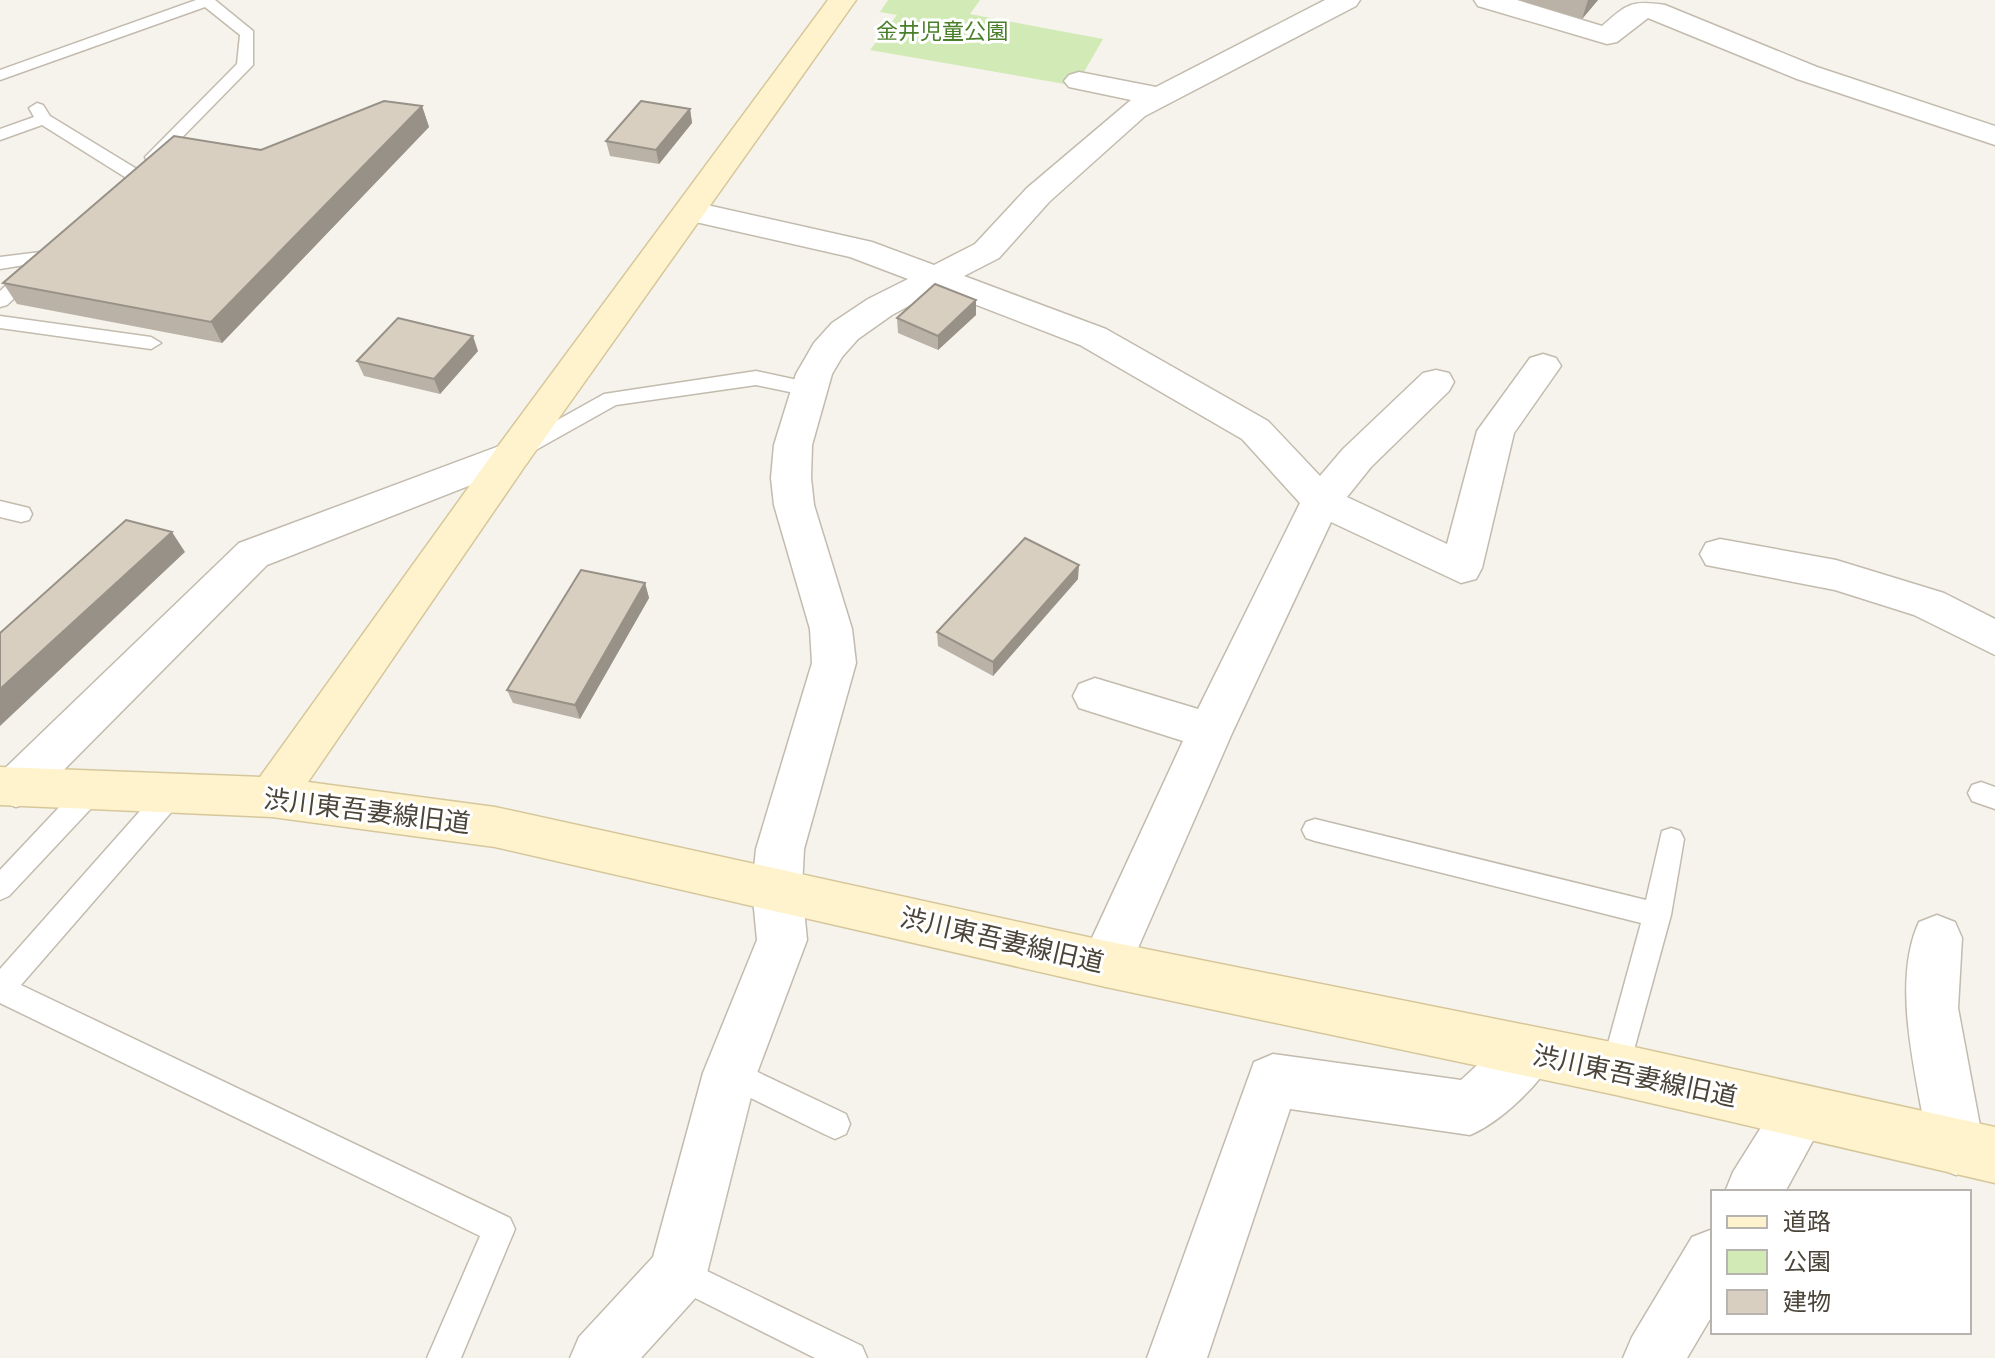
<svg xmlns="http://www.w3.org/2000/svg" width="1995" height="1358" font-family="Cabin,'Noto Sans JP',sans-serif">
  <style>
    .green { fill: #d2eab5 }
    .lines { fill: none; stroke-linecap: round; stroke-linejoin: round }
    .lane-casing { stroke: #c2bbae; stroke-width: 3 }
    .street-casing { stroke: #c2bbae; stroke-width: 3 }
    .secondary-casing { stroke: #d6c79b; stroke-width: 3 }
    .lane { fill: #fff; fill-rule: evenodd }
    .street { fill: #fff; fill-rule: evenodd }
    .secondary { fill: #fff3cd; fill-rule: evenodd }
    .wall { fill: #bab2a6 }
    .shaded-wall { fill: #979187 }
    .building { fill: #d8cfc1; stroke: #979187; stroke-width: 2 }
    .labels { text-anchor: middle; stroke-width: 6; stroke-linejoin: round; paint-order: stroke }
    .far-park-label { font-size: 22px; fill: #4a7f2a; stroke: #fff }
    .street-label { font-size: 26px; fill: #4b4439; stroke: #fff }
  </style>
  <rect width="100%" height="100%" fill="#f6f3ec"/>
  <!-- green -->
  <path class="green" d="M888,0H980L970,14L1103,39L1076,86L870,50L897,15L880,12Z"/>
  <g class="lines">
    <!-- lane casing -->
    <g class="lane-casing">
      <path id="lane" d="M196,0H215L253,31V65L159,161H147L145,157L237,64L240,35L205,7L0,80V70Z
        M37,103L43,105L50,116L140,171L143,175L140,179H128L42,125L0,140V129L34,117L29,108Z
        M49,251L58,256L55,260L0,269V257Z
        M33,264L42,270L40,274L7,305L0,307V291L26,266Z
        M0,316L151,337L161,343L151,349L0,328Z
        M756,371L816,384L819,389L809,396L756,385L616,405L525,456H511L508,451L511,446L604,394Z
        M0,501L29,508L32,514L29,520L21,522L0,517Z
        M90,781L99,784L103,792L99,800L9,896L0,900V870L81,784Z
        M172,782L181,785L185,793L181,801L21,985L510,1218L515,1229L461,1358H427L480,1236L0,1003V969L163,785Z
        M1981,782L1995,787V809L1972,801L1968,793L1972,785Z
        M1315,819L1646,900L1662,831L1671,828L1680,831L1684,839L1671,915L1626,1079L1616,1083L1606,1079L1601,1069L1641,923L1315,841L1306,838L1302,830L1306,822Z
        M730,1059L846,1114L850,1124L846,1134L835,1139L824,1134L720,1083L715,1073L720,1063Z
        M678,1257L862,1346L867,1358H815L667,1284L662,1273L667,1262Z"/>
    </g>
    <!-- street casing -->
    <g class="street-casing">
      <path id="street" d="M1325,0H1360L1356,6L1145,116L1049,202L999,258L964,276L1106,329L1268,421L1320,476L1343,449L1423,373L1436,370L1449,373L1454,382L1449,391L1371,467L1347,497L1447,544L1477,431L1530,358L1543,354L1556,358L1561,366L1514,433L1482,568L1476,579L1461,583L1331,522L1233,731L1124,980L1106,987L1088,980L1080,964L1183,741L1079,708L1073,696L1079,684L1095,678L1198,709L1300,503L1242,439L1080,345L938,290L892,315L858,339L842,357L832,374L812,445L811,478L814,505L852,629L856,663L804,849L802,888L807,940L757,1073L707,1273L699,1294L641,1358H570L579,1337L653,1257L703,1073L757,940L752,888L756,849L812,663L810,629L774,505L771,478L774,445L796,374L814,343L832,323L868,299L908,279L850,257L678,218L673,211L678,204L689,201L872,242L934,265L975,244L1027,188L1131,100L1069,87L1064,81L1069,75L1079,72L1156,87Z
        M1474,0H1517L1602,26C1627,4 1631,0 1665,5L1817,67L1995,126V145L1797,79L1648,18L1617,42L1607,44L1478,6Z
        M513,441L527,445L532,454L527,463L267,565L33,801L16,807L0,801V773L239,543Z
        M1720,539L1836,560L1944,593L1995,619V655L1914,615L1835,590L1706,565L1700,554L1706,543Z
        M1937,915L1955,922L1962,938L1958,1008L1984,1147L1976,1167L1956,1175L1936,1167L1928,1147C1918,1080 1890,985 1919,922Z
        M1529,1028L1548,1035L1556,1053C1542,1083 1501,1122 1470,1135L1290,1109L1207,1358H1147L1254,1062L1273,1054L1461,1080L1510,1035Z
        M1801,1086L1820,1094L1828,1113L1785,1192H1725L1733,1172L1782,1094Z
        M1713,1229V1314L1687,1358H1623L1632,1337L1692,1237Z"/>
    </g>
    <!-- secondary casing -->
    <g class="secondary-casing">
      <path id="secondary" d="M828,0H856L527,463L308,782L495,807L1106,941L1616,1043L1995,1127V1183L1616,1095L1106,987L495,847L272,817L0,805V767L260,777L499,445Z"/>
    </g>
    <!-- lane -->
    <use href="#lane" class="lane"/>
    <!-- street -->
    <use href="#street" class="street"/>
    <!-- secondary -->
    <use href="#secondary" class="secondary"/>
  </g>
  <!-- wall -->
  <path class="wall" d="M1519,0H1598L1582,19Z
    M422,106L429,127L222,343L17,304L3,283Z
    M690,109L692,123L659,164L610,156L606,141Z
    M976,300V315L938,350L898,333L897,318Z
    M478,351L440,394L364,376L357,361Z
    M1078,579L993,676L938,646L937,632Z
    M645,583L649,598L580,719L513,703L507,690Z"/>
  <!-- shaded-wall -->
  <path class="shaded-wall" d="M1588,0H1598L1582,19Z
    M422,106L429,127L222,343L211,322Z
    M690,109L692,123L659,164L656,150Z
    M976,300V315L938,350V336Z
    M473,336L478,351L440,394L434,379Z
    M172,532L185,552L0,726V689Z
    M1079,565L1078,579L993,676V662Z
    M645,583L649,598L580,719L575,705Z"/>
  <!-- building -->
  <path class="building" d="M384,101L422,106L211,322L3,283L174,136L261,150Z
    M641,101L690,109L656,150L606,141Z
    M935,284L976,300L938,336L897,318Z
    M398,318L473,336L434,379L357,361Z
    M126,520L172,532L0,689V633Z
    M1025,538L1079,565L993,662L937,632Z
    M581,570L645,583L575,705L507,690Z"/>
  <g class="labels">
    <!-- far-park labels -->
    <g class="far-park-label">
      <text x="942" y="39">金井児童公園</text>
    </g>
    <!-- street labels -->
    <g class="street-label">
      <text transform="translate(367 811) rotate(7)" y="9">渋川東吾妻線旧道</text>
      <text transform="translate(1002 940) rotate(13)" y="9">渋川東吾妻線旧道</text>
      <text transform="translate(1635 1076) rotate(12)" y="9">渋川東吾妻線旧道</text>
    </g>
  </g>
  <!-- legend -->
  <rect x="1711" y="1190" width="260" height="144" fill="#ffffff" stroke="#b7b4b0" stroke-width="2"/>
  <rect x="1727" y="1216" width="40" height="12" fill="#fff3cd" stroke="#b7b4b0" stroke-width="2"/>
  <text x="1783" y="1230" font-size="24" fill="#4b4439">道路</text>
  <rect x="1727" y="1250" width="40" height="24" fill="#d2eab5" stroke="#b7b4b0" stroke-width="2"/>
  <text x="1783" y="1270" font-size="24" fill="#4b4439">公園</text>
  <rect x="1727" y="1290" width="40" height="24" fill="#d8cfc1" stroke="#b7b4b0" stroke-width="2"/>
  <text x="1783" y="1310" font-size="24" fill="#4b4439">建物</text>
</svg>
